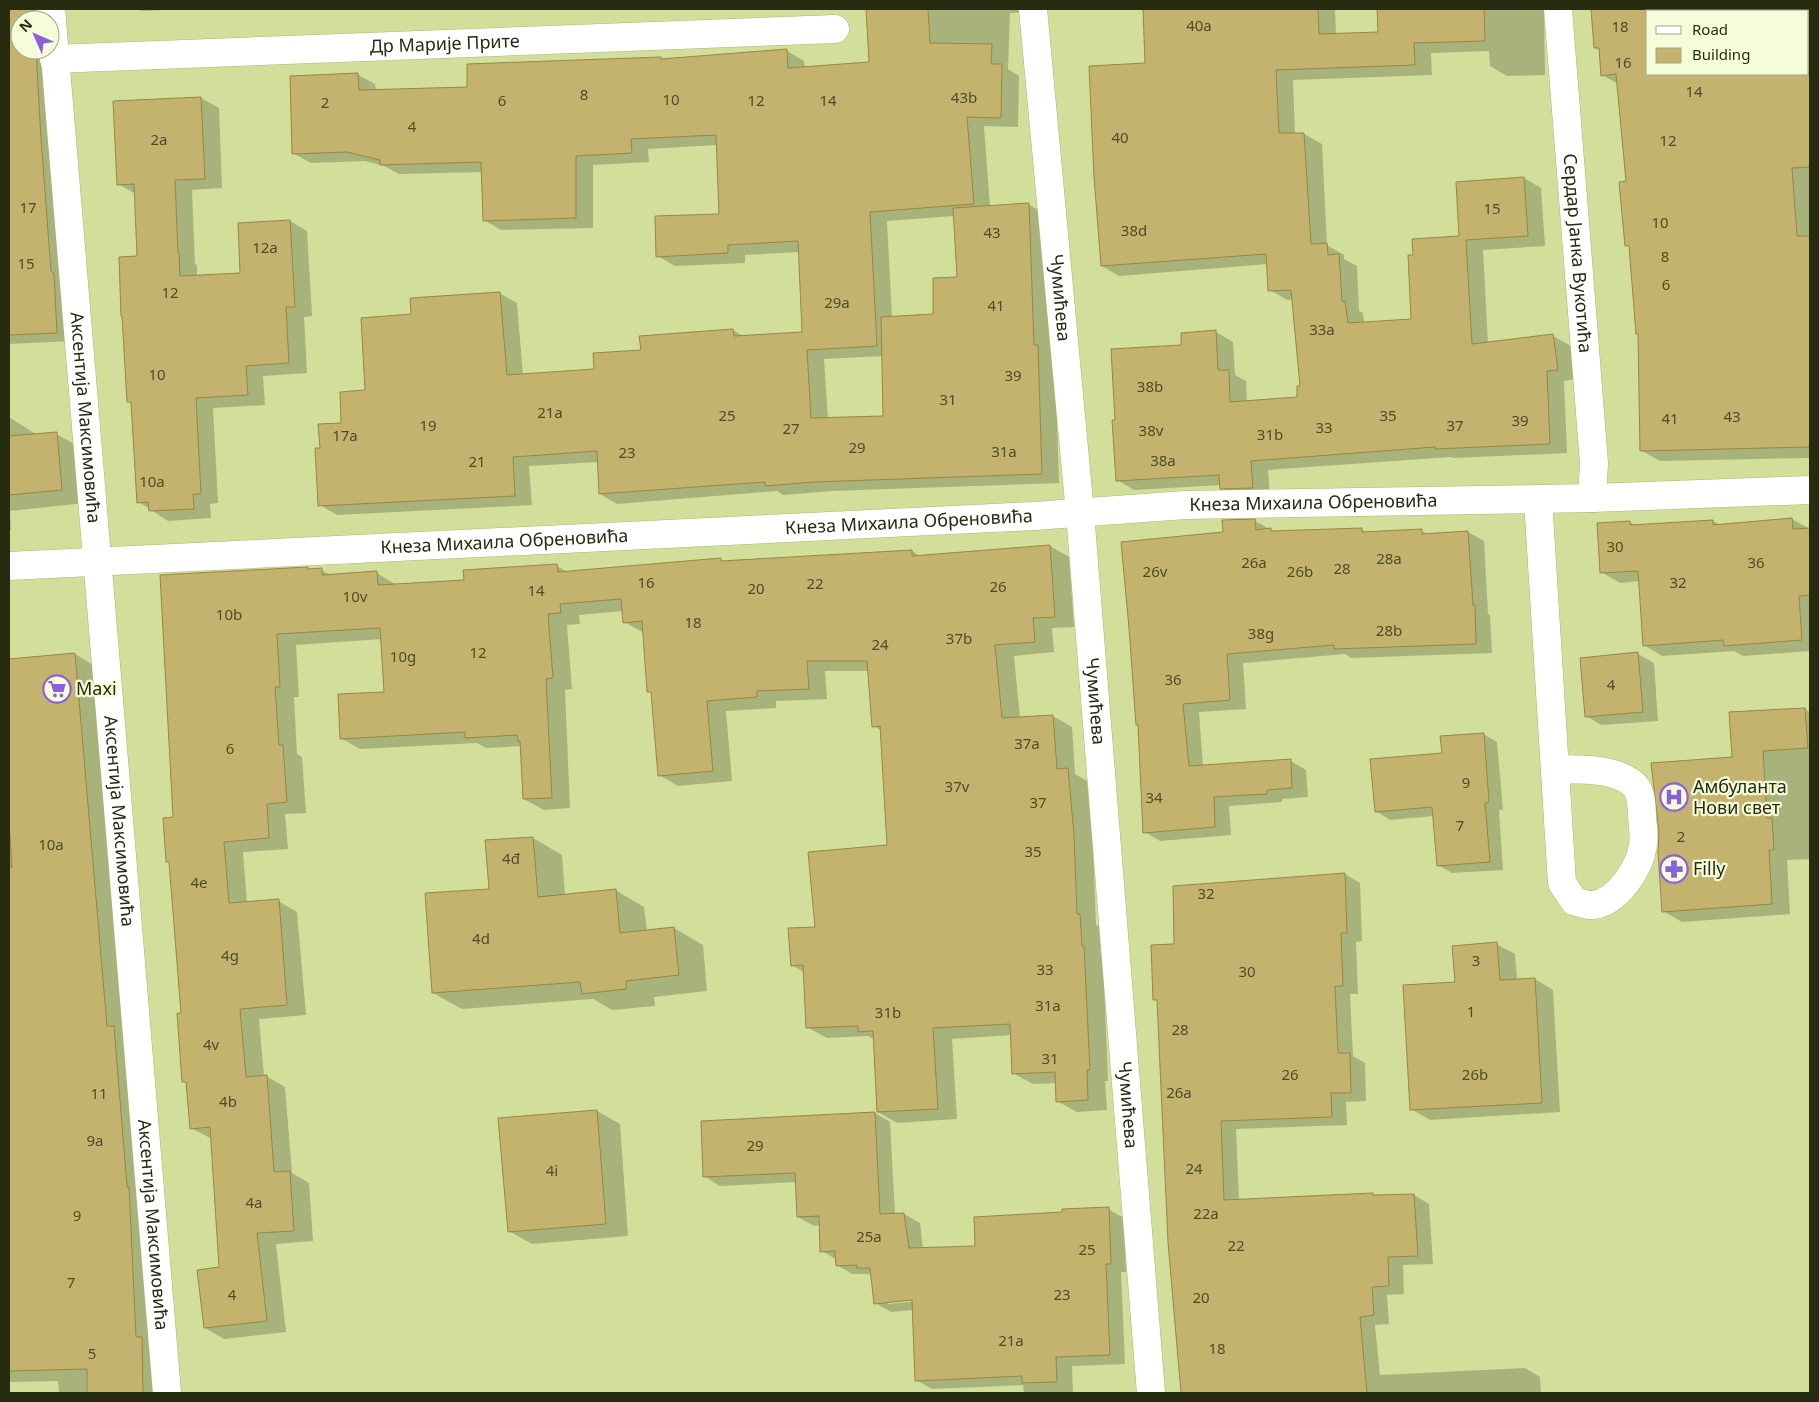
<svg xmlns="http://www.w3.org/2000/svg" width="1819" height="1402" font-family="'Noto Sans',sans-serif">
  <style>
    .shadow { fill: #0003; fill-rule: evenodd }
    .building { fill: #c3b36e; stroke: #978743 }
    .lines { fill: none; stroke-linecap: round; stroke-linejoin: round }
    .street-casing { stroke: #abb774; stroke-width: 29 }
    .street { stroke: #fff; stroke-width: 28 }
    .labels { text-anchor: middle; stroke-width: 4.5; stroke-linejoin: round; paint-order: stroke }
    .number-label { font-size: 15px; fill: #4e4d28 }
    .street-label { font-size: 18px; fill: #272b10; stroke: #f5fcda }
    .poi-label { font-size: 18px; fill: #272b10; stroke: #f5fcda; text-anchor: start }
  </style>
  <rect width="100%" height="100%" fill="#d2df9a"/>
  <!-- shadow -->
  <path class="shadow" d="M9,9H48L49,20H20V50H50L72,341L9,344Z
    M138,9H179L143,11Z
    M867,9H1026V12L1010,13L1008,69L1019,76L1018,127L984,126L990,207L1028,204L1045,214L1051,353L1055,356L1059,483L832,491L783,495L777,491L617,504L600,494L598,462L529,466L532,505L337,515L320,505L321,449L367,391L413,315L499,293L517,303L523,375L595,370L642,352L733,330L744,337L803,333L799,252L745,255V263L675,266L658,256L721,215L718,145L648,149L649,162L593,165V228L501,230L484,220L483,172L399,174L384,166L365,161L311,163L293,153L358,75L375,84L376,91L469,88L661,58L663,60L787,51L804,61L805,68L870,64ZM954,216L958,278L934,315L892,317L887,221ZM883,356L885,417L828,419L824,359Z
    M1145,9H1335L1336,34L1379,33V9H1544L1545,75L1507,76L1490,66L1489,51L1431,53L1432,75L1293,80L1295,134H1304L1322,144L1327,245L1344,255V259L1357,266L1359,311L1363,313L1364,323L1413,320L1414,256L1461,237L1524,178L1541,188L1545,246L1483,250L1488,343L1553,336L1571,346L1575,379L1564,381L1567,453L1454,458L1451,457L1268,470L1270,498H1239L1221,488V485L1134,490L1117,480L1182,346L1216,332L1233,342L1235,375L1246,381L1247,402L1298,398L1302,387L1293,300H1287L1270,290L1268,264L1119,276L1102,266L1146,64Z
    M1592,9H1810V459L1808,458L1660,461L1642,451L1639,334L1630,247L1627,245V182L1618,84L1602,75L1600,50L1595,47ZM1648,11H1808V74H1648Z
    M201,98L219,108L222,188L192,190L195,264L197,265V276L242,274L290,221L307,231L312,316L304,317L307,373L263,376L265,405L213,408L218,503L210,504L211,518L168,521L139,502L133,403L128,401L138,257L136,194L118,184Z
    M9,417L37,435L56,434L80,447L85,503L10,511L11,530H9Z
    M1792,519L1810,529V651L1743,656L1734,651L1662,656L1644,645L1640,581L1620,583L1601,572L1630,522L1636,526L1713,521L1720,525Z
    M1255,521L1275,532L1362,530L1367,533L1422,531L1429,535L1468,532L1484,541L1488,614L1490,615L1492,653L1351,658L1345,654L1243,663L1246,709L1199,712L1203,766L1291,761L1306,770L1308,797L1282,799V802L1229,806L1231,835L1160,841L1145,832L1140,726L1137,725L1224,534Z
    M1050,546L1069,557L1074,627L1052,628L1054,652L1014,656L1020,718L1053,716L1072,727L1075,774L1087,781L1093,846L1096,925L1099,926L1101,957L1103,958L1108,1081H1105L1107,1110L1077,1112L1057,1101V1083L1033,1084L1013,1073L1012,1035L952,1039L957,1119L897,1123L878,1112L874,1040L868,1036L827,1038L807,1027L805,973L792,965L816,929L889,846L882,731L873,726L869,671H825L827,699L776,701V708L726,711L732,781L678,786L659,775L652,693L649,691L644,633L624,622L623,611L579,615L580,624L567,625L572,689L565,690L570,808L544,810L524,799L522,746L486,748L477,743L360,749L341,738L386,693L382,639L296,645L299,697H294L297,754L302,757L306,813L285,814L288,849L243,852L247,903L278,901L297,912L306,1015L259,1019L264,1077L266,1076L285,1087L292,1173L309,1183L313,1241L276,1244L286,1332L224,1339L205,1328L220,1268L212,1139L191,1128L188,1084L184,1081L182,1015L171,863L167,861L174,818L308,568L311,570H322L332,576L377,573L396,585L465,581L557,566L569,573L720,560L725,562L912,551L920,556Z
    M75,654L95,666L163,1393H59L58,1381L11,1382L9,1381V660Z
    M1638,654L1654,663L1658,721L1601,725L1586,716Z
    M1805,709L1810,712V859L1787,860L1790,914L1682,922L1663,911L1733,758L1730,713Z
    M1483,734L1497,742L1503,810H1499L1503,870L1452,873L1438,865L1434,816L1390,820L1376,811L1443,754Z
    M533,838L562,855L565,895L615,890L644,907L647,931L674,928L703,945L707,991L654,997L655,1006L612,1010L593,999L462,1009L433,993L490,890L487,841Z
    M1345,874L1360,883L1362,941L1356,942L1358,994H1350L1353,1056L1365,1063L1366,1101L1346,1102L1347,1125L1236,1129L1239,1200L1373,1194L1377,1196L1414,1195L1429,1204L1433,1264L1403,1265L1404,1294L1387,1295L1389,1324L1375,1325L1380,1375L1525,1368L1540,1377L1541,1393H1182L1158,1002L1154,999L1176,946L1174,887Z
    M1496,944L1515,954L1517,980L1535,979L1553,990L1560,1112L1430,1120L1411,1109L1457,983Z
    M597,1111L620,1124L628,1236L532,1244L509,1231Z
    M875,1113L890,1122L895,1214H904L920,1223L923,1249L977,1247L1064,1214L1108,1209L1124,1218L1126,1272H1121L1125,1364L1072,1366L1073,1393H1024L1023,1385L932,1389L916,1380L913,1310L891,1312L875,1303L872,1276L869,1274H852L837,1265V1260L822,1251L820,1225L814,1226L798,1217L796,1182L720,1186L704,1176ZM918,1299V1301L888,1304V1301Z"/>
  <!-- building -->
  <path class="building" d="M9,9H34V20H20V50H36L41,139L51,271L54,274L57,333L9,335Z
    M866,9H928L930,43L992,44L991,64H1002L1001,118L967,117L974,204L870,212L877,346L807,350L811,418L883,416L881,317L933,314V278L957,277L953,208L1029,203L1034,345H1038L1042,474L814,482L765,486V482L599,494L597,451L513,457L515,496L318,506L315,448H320L318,424L341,423L340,392L365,390L361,318L411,314L410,298L500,292L507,375L594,369L593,353L641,350L639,336L733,329L734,336L802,332L798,241L728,245V253L656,257L655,216L719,214L716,135L631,139L632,153L576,156V218L483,221L481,162L380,165V160L347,152L292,154L290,76L358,73L359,90L467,87V64L661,57V59L787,49L788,68L869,62Z
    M1143,9H1318L1319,34L1378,32L1377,9H1484L1485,41L1414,43L1415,65L1276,70L1279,133H1304L1311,244L1327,243L1328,255L1339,254L1342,302L1345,301L1348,323L1411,319L1408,255H1413L1412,239L1459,236L1456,182L1524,177L1528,236L1466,240L1472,344L1553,334L1558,370L1547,371L1550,444L1435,449V447L1251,461L1253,488L1220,489L1219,475L1116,481L1112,420H1115L1111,349L1181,345V333L1216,330L1218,370H1229L1230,402L1297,397V386H1300L1291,290L1268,291L1266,254L1101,266L1094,177L1089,66L1145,63Z
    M1591,9H1648V74H1810V167L1792,168L1797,236H1810V447L1640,451L1638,334H1636L1629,246H1625L1619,182L1626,181L1616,74L1601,76L1599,48H1594Z
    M201,97L205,179L175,180L178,253H179L180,276L240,273L238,223L290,220L295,307H286L289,363L246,366L248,395L196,398L201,494H193L194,509L149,511L148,502L137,503L131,402H127L122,316H121L119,257L137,256L134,184L117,185L113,101Z
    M57,432L62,490L9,495V436Z
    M1792,518L1793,529L1810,528V595L1799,596L1802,640L1724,646L1723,640L1643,646L1638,571L1600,573L1597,523L1630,521V525L1713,520V525Z
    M1255,519L1256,530L1271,528V531L1362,528V532L1422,529V534L1468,531L1473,605H1475L1476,644L1334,649V645L1227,654L1230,700L1183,704L1189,766L1291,759L1292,788L1267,790V794L1214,797L1215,827L1143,833L1138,725H1136L1129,628L1121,542L1223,532L1222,520Z
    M1050,545L1055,617L1033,618L1035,642L995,645L1002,718L1053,715L1057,769L1068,768L1074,835L1077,914H1080L1082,946H1084L1090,1070H1087L1088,1100L1056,1102L1055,1072L1012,1074L1010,1024L933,1028L938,1109L877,1112L873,1031L858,1032V1026L806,1028L803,965L791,966L788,928L815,927L808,852L887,845L880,726L872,727L867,661H807L809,689L757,691V697L707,701L713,771L658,776L651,692H647L642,621L623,623L621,599L560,604L561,613L548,614L553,678L546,679L552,798L523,799L520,741H518L517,735L465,738V732L340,739L338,694L384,692L380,628L277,634L280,687H275L279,745H283L287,802L267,804L269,838L224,842L229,903L279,899L287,1005L240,1009L246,1077L267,1075L274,1172L290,1171L294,1231L257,1233L267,1321L204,1328L197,1270L219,1267L210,1127L190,1129L186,1082H182L177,1013H181L169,862H166L163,818L173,817L160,575L308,567V569L322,568V575L377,571L378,585L464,580L463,570L557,564L558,572L721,558V561L912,550V556Z
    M1638,652L1643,712L1585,717L1580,658Z
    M75,653L107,1026H114L127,1187H129L136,1337H142L143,1393H87V1369L9,1371V867H12L9,824V659Z
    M1805,708L1808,748L1763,751L1767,818H1772L1774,850H1769L1772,904L1662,912L1658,852L1659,832L1651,763L1732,757L1729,712Z
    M1484,733L1489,802L1485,803L1490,862L1437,866L1432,807L1375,812L1370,759L1442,753L1440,736Z
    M533,837L538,897L616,889L620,933L674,927L679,975L626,981V989L582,994L580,982L432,993L425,893L489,889L485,840Z
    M1345,873L1347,933H1341L1343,986H1335L1338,1053H1350L1351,1093H1331L1332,1117L1221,1121L1224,1200L1373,1193V1195L1414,1194L1418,1256L1388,1257L1389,1286L1372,1287L1374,1315L1360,1317L1367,1393H1181L1168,1242L1157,1000H1153L1151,945L1174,944L1173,886Z
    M1497,942L1500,980L1535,978L1542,1103L1410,1110L1403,985L1455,982L1452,946Z
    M597,1110L606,1224L508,1232L498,1118Z
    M875,1112L880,1214L904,1213L909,1248L975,1246L974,1217L1062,1212V1209L1109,1207L1111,1264H1106L1110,1355L1056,1357L1057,1382L1022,1383V1376L915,1381L912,1300L874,1304L870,1268H857V1265L836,1266L835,1251L820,1252L819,1216L797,1217L795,1173L703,1177L701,1121Z"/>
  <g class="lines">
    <!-- street casing -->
    <g class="street-casing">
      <g id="street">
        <path id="s1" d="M51,9L167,1393"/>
        <path id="s2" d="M1033,9L1080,513L1151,1393"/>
        <path id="s3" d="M1558,9L1594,463L1592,498"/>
        <path id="s4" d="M54,59L835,29"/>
        <path d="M1538,499L1562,883L1574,901C1579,902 1587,906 1592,905C1618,903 1640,867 1643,845C1645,835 1642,824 1642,814C1641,804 1642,790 1632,783C1611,767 1579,770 1555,769"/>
        <path id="s5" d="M9,566L1034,516L1185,505L1592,498L1810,490"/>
      </g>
    </g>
    <!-- street -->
    <use href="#street" class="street"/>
  </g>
  <!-- icons -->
  <defs>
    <g id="supermarket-ring" transform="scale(1.4375)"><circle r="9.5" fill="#f5fcda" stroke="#8b60da" stroke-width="1.5"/><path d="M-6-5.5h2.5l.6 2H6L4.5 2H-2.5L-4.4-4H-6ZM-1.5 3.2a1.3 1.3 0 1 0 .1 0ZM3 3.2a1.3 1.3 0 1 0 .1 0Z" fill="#8b60da"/></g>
    <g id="hospital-ring" transform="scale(1.4375)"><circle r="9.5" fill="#f5fcda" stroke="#8b60da" stroke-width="1.5"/><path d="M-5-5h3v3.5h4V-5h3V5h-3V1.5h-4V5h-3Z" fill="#8b60da"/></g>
    <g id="pharmacy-ring" transform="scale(1.4375)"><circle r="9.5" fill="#f5fcda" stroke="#8b60da" stroke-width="1.5"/><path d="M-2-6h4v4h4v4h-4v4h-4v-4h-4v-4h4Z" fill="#8b60da"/></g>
  </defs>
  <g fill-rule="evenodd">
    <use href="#supermarket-ring" x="57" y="689"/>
    <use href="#hospital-ring" x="1674" y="797"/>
    <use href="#pharmacy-ring" x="1674" y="869"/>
  </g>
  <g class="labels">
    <!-- number labels -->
    <g class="number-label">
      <text x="1199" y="31">40a</text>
      <text x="1620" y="32">18</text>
      <text x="1623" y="68">16</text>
      <text x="1694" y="97">14</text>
      <text x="584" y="100">8</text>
      <text x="964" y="103">43b</text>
      <text x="671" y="105">10</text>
      <text x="502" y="106">6</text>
      <text x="756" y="106">12</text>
      <text x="828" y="106">14</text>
      <text x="325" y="108">2</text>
      <text x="412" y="132">4</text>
      <text x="1120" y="143">40</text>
      <text x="159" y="145">2a</text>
      <text x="1668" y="146">12</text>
      <text x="28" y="213">17</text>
      <text x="1492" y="214">15</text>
      <text x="1660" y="228">10</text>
      <text x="1134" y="236">38d</text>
      <text x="992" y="238">43</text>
      <text x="265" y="253">12a</text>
      <text x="1665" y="262">8</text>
      <text x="26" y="269">15</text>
      <text x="1666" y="290">6</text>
      <text x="170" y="298">12</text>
      <text x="837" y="308">29a</text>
      <text x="996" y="311">41</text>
      <text x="1322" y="335">33a</text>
      <text x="157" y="380">10</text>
      <text x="1013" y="381">39</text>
      <text x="1150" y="392">38b</text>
      <text x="948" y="405">31</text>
      <text x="550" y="418">21a</text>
      <text x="727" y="421">25</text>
      <text x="1388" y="421">35</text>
      <text x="1732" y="422">43</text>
      <text x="1670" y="424">41</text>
      <text x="1520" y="426">39</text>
      <text x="428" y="431">19</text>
      <text x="1455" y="431">37</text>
      <text x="1324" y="433">33</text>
      <text x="791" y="434">27</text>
      <text x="1151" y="436">38v</text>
      <text x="1270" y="440">31b</text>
      <text x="345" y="441">17a</text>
      <text x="857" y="453">29</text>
      <text x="1004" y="457">31a</text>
      <text x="627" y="458">23</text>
      <text x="1163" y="466">38a</text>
      <text x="477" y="467">21</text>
      <text x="152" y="487">10a</text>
      <text x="1615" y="552">30</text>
      <text x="1389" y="564">28a</text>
      <text x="1254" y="568">26a</text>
      <text x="1756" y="568">36</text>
      <text x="1342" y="574">28</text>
      <text x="1155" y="577">26v</text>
      <text x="1300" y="577">26b</text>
      <text x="646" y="588">16</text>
      <text x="1678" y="588">32</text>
      <text x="815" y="589">22</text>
      <text x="998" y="592">26</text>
      <text x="756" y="594">20</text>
      <text x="536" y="596">14</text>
      <text x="355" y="602">10v</text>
      <text x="229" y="620">10b</text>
      <text x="693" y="628">18</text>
      <text x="1389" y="636">28b</text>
      <text x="1261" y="639">38g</text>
      <text x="959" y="644">37b</text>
      <text x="880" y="650">24</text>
      <text x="478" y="658">12</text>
      <text x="403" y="662">10g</text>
      <text x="1173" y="685">36</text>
      <text x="1611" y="690">4</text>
      <text x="1027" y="749">37a</text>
      <text x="230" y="754">6</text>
      <text x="1466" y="788">9</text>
      <text x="957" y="792">37v</text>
      <text x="1154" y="803">34</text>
      <text x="1038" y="808">37</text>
      <text x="1460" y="831">7</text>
      <text x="1681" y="842">2</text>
      <text x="51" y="850">10a</text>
      <text x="1033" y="857">35</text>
      <text x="511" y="864">4đ</text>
      <text x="199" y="888">4e</text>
      <text x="1206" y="899">32</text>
      <text x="481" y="944">4d</text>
      <text x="230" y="961">4g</text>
      <text x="1476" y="966">3</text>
      <text x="1045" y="975">33</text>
      <text x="1247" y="977">30</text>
      <text x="1048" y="1011">31a</text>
      <text x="1471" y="1017">1</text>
      <text x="888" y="1018">31b</text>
      <text x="1180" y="1035">28</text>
      <text x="211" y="1050">4v</text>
      <text x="1050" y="1064">31</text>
      <text x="1290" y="1080">26</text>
      <text x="1475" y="1080">26b</text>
      <text x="1179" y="1098">26a</text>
      <text x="99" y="1099">11</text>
      <text x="228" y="1107">4b</text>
      <text x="95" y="1146">9a</text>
      <text x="755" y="1151">29</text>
      <text x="1194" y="1174">24</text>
      <text x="552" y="1176">4i</text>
      <text x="254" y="1208">4a</text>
      <text x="1206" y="1219">22a</text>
      <text x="77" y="1221">9</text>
      <text x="869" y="1242">25a</text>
      <text x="1236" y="1251">22</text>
      <text x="1087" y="1255">25</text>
      <text x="71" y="1288">7</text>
      <text x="232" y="1300">4</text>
      <text x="1062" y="1300">23</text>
      <text x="1201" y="1303">20</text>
      <text x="1011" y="1346">21a</text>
      <text x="1217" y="1354">18</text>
      <text x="92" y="1359">5</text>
    </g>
    <!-- street labels -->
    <g class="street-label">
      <text dy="6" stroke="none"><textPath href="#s4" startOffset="391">Др Марије Прите</textPath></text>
      <text dy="6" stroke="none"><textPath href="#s3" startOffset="245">Сердар Јанка Вукотића</textPath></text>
      <text dy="6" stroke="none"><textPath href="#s2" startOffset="290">Чумићева</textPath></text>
      <text dy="6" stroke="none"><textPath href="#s1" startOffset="410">Аксентија Максимовића</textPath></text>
      <text dy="6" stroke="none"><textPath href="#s5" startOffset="1306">Кнеза Михаила Обреновића</textPath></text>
      <text dy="6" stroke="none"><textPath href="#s5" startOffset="901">Кнеза Михаила Обреновића</textPath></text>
      <text dy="6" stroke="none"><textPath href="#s5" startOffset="496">Кнеза Михаила Обреновића</textPath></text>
      <text dy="6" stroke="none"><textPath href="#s2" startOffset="695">Чумићева</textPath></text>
      <text dy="6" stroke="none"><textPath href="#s1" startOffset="815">Аксентија Максимовића</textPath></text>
      <text dy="6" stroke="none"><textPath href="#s2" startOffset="1100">Чумићева</textPath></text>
      <text dy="6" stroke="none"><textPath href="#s1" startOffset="1220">Аксентија Максимовића</textPath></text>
    </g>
    <!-- poi labels -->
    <g class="poi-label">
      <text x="76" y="695">Maxi</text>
      <text x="1693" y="793">Амбуланта<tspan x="1693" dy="21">Нови свет</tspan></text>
      <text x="1693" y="875">Filly</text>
    </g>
  </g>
  <!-- border -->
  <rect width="1819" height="1402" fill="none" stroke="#272b10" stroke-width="20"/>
  <!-- legend -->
  <rect x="1646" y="10" width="162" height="65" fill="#f5fcda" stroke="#a3a889"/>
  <rect x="1656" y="26" width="25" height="8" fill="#ffffff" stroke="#a3a889"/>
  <text x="1692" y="35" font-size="15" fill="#272b10">Road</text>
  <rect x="1656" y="48" width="25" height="15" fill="#c3b36e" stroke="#a3a889"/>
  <text x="1692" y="60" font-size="15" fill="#272b10">Building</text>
  <!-- north arrow -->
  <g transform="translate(35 35) rotate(315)"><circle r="24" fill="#f5fcda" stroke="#a3a889"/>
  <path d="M0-4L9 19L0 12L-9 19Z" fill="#8b60da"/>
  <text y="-8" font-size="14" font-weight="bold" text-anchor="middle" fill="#272b10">N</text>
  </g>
</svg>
